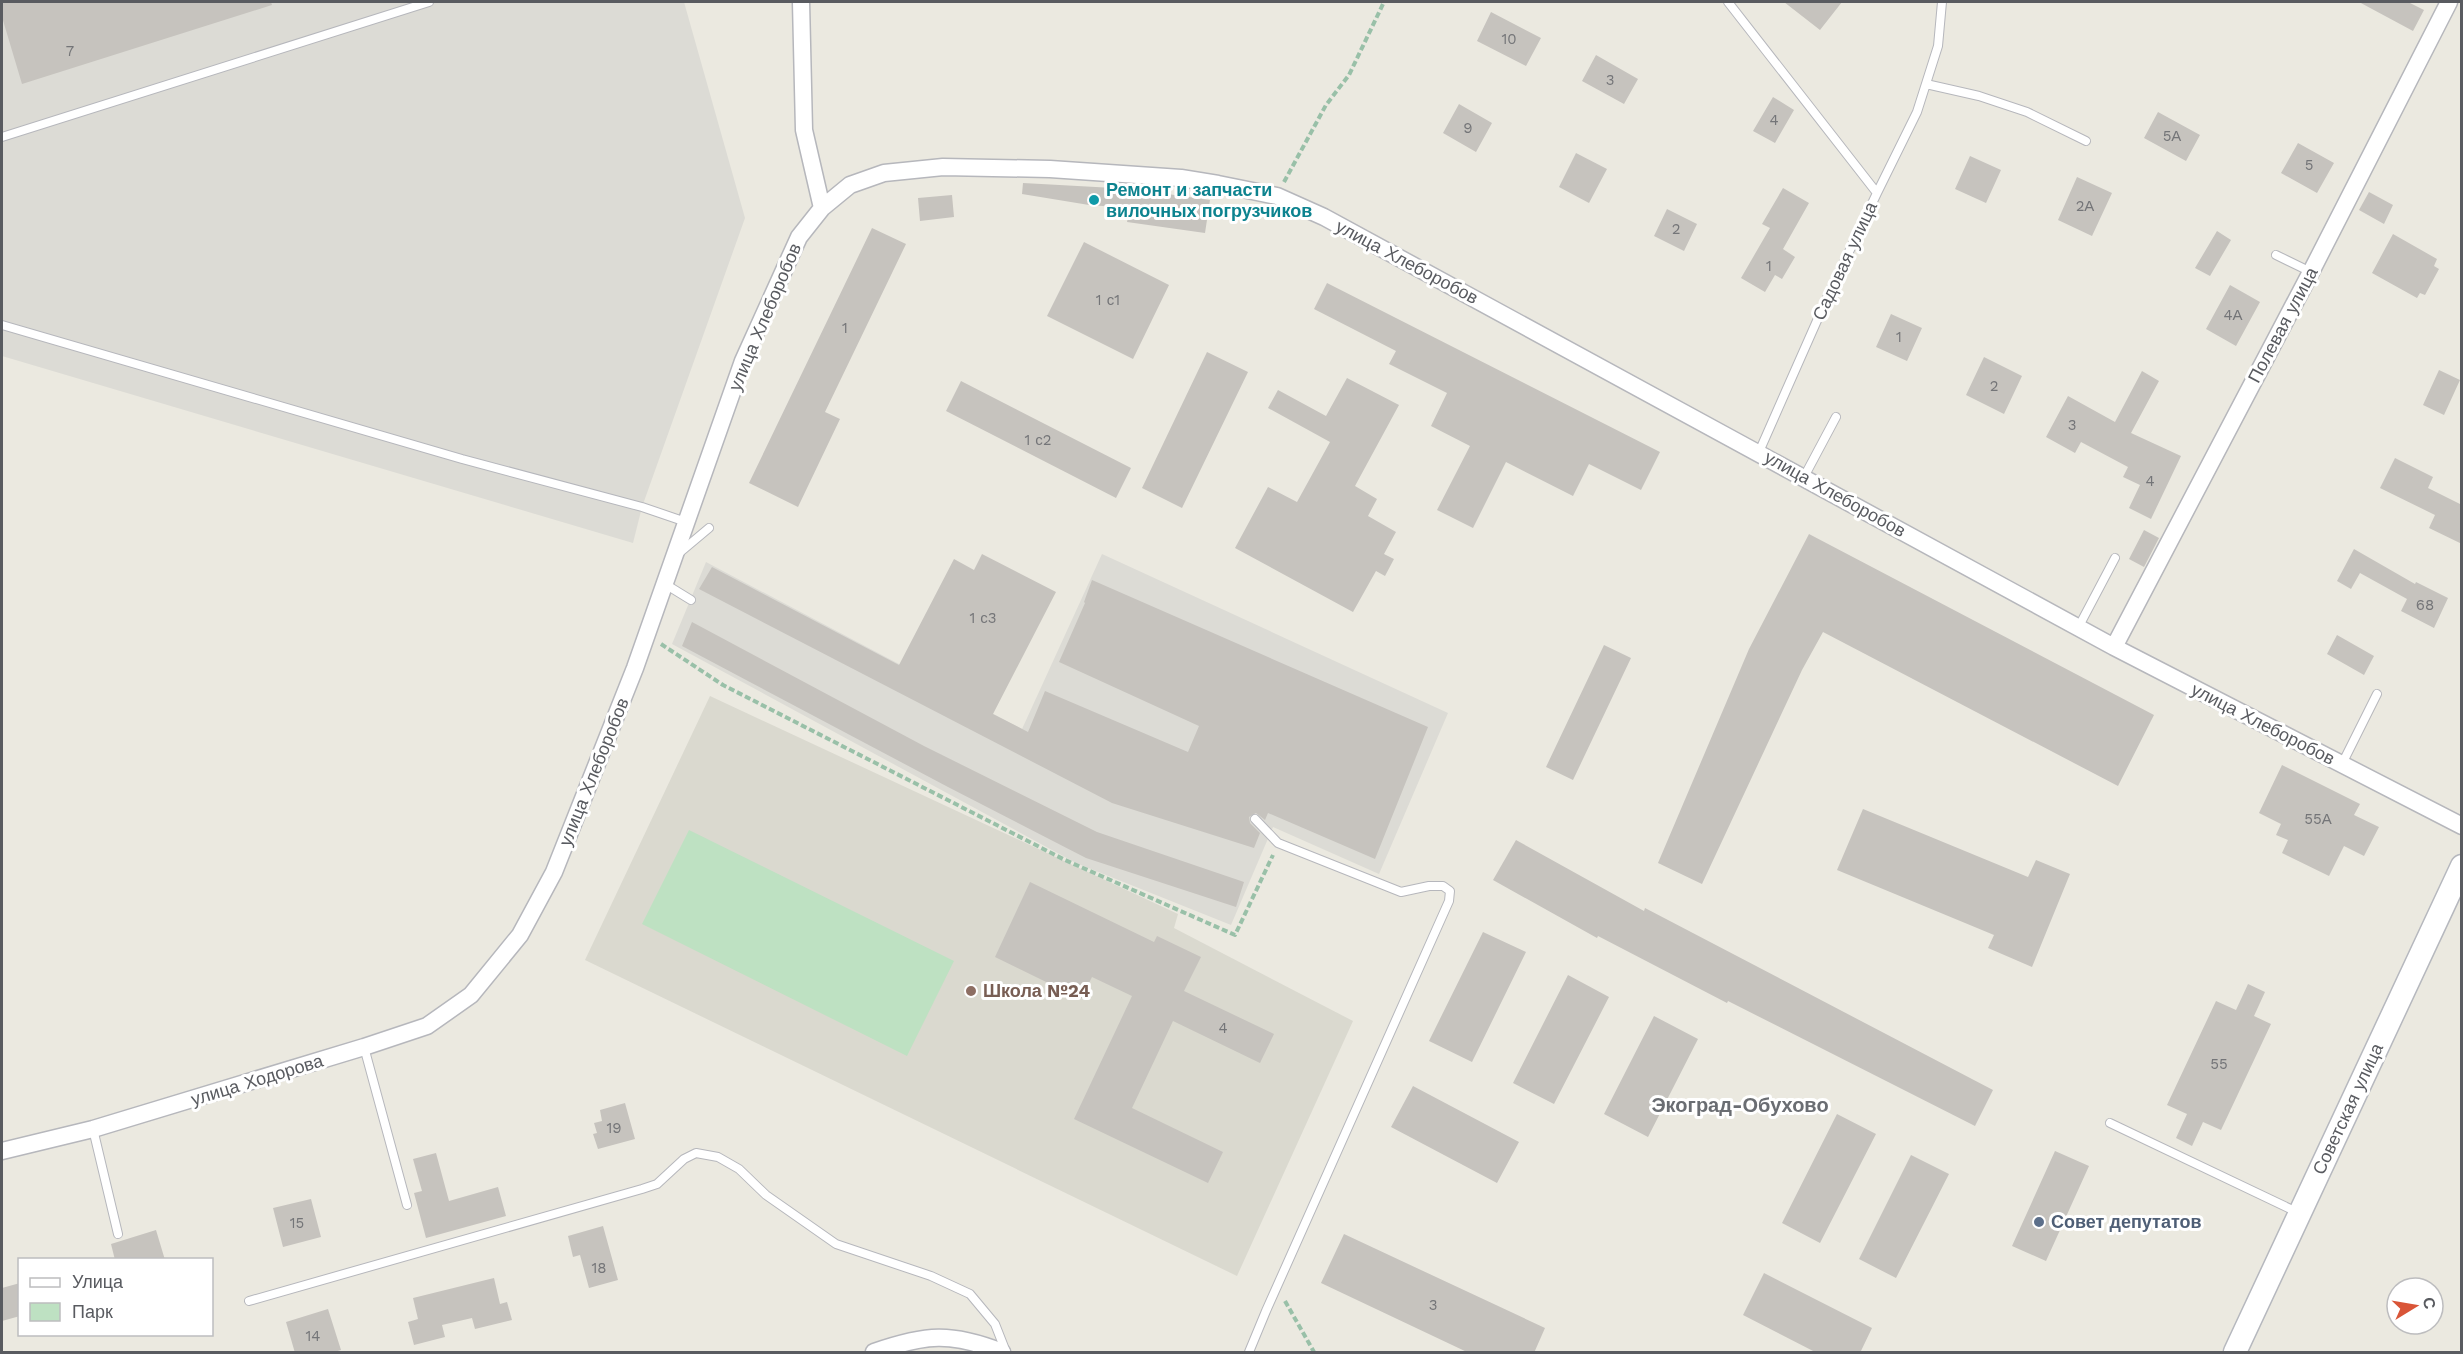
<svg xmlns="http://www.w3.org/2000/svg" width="2463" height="1354" font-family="'Work Sans',sans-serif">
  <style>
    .industrial { fill: #dcdbd5 }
    .education { fill: #dad9cf }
    .green { fill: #bee1c2 }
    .building { fill: #c6c3be }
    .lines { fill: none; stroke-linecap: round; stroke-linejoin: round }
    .lane-casing { stroke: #b6b7bc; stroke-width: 10 }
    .street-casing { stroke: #b6b7bc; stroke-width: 19 }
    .secondary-casing { stroke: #b6b8be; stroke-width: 25 }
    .path { stroke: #99c0a8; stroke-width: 4; stroke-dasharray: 6 3; stroke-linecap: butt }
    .lane { stroke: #fff; stroke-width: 8 }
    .street { stroke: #fff; stroke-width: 16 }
    .secondary { stroke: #fff; stroke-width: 22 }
    .culture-dot { fill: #0f9aa8; stroke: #fff; stroke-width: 2 }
    .education-dot { fill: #8d6e63; stroke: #fff; stroke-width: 2 }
    .service-dot { fill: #5c6f8a; stroke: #fff; stroke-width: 2 }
    .labels { text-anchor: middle; stroke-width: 6; stroke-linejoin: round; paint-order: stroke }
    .number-label { font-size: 15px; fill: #747578 }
    .culture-label { font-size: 18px; font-weight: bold; fill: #0d838f; stroke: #fff; text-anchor: start }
    .street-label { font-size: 18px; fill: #595b60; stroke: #fff }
    .education-label { font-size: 18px; font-weight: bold; fill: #785e54; stroke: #fff; text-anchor: start }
    .service-label { font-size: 18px; font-weight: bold; fill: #4e5e75; stroke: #fff; text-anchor: start }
    .neighbourhood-label { font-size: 20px; font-weight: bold; fill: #6a6d72; stroke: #fff }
  </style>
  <rect width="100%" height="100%" fill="#ebe9e0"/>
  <!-- industrial -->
  <path class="industrial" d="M2,2H684L745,218L642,507L633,543L2,356Z
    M1102,554L1448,713L1379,874L1273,827L1231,925L1076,863L672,644L706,562L1022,729Z"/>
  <!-- education -->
  <path class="education" d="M710,696L1178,914L1174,928L1353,1021L1237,1276L585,960Z"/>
  <!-- green -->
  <path class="green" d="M689,830L954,961L907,1056L642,924Z"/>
  <!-- building -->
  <path class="building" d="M2,2H271L272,5L22,84L2,17Z
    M1784,2H1842L1820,30Z
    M2359,2H2408L2424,10L2413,31Z
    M1491,12L1541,38L1526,66L1477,41Z
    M1596,55L1638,79L1624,104L1582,81Z
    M1773,97L1794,110L1775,143L1753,131Z
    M1459,104L1492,123L1476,152L1443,133Z
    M2158,112L2200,135L2186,161L2144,138Z
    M2298,143L2334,163L2317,193L2281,173Z
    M1576,153L1607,169L1589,203L1559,187Z
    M1970,156L2001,170L1986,203L1955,189Z
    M2077,177L2112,193L2092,236L2058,220Z
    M1023,183L1132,189L1210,200L1205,233L1127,222L1130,208L1089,205L1022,194Z
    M1783,188L1809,203L1783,249L1795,257L1782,279L1775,275L1765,292L1741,278L1770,228L1762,224Z
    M2369,192L2393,205L2384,224L2359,210Z
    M952,195L954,217L920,221L918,198Z
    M1667,209L1697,224L1684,251L1654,236Z
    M872,228L906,244L825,412L840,419L798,507L749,483Z
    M2217,231L2231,240L2210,276L2195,268Z
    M2393,234L2437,259L2434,266L2439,269L2425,295L2420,293L2417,298L2372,273Z
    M1084,242L1169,285L1133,359L1047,316Z
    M1327,283L1660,452L1641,490L1589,464L1573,496L1506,462L1473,528L1437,510L1470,446L1431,426L1447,393L1389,364L1396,351L1314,309Z
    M2230,285L2260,302L2236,346L2206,329Z
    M1891,314L1922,328L1907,361L1876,347Z
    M1207,352L1248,372L1182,508L1142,488Z
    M1984,357L2022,376L2004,414L1966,395Z
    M2439,370L2460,380L2444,415L2423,405Z
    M2142,371L2159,381L2131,433L2181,456L2151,519L2129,508L2140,485L2123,477L2128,467L2081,442L2075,453L2046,437L2068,396L2115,422Z
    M1347,378L1399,405L1355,486L1377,499L1368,516L1396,532L1384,554L1394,559L1385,576L1376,571L1353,612L1235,548L1268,487L1297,502L1330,442L1268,408L1278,390L1326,416Z
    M961,381L1131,468L1116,498L946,411Z
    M2395,458L2433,477L2428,488L2462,505V544L2429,528L2435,515L2380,488Z
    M2144,530L2159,538L2144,567L2129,559Z
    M1809,534L2154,715L2118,786L1823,632L1802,670L1702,884L1658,863L1749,649Z
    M2354,549L2415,584L2416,582L2448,598L2434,628L2401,611L2407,599L2360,573L2351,589L2337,581Z
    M982,554L1056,592L993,714L1028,732L1045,691L1188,752L1199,726L1059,662L1085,603L1084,602L1092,580L1428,727L1375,859L1268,813L1265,820L1256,813L1249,817L1250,823L1260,833L1254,848L1112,803L699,589L712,567L899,665L954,559L974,570Z
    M692,622L924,746L1097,832L1244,882L1236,907L1086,858L948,787L682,646Z
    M2337,635L2374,656L2364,675L2327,654Z
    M1604,645L1631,658L1573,780L1546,767Z
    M2282,765L2360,804L2354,815L2379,827L2364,856L2344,846L2329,876L2282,853L2288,840L2276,835L2281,824L2259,813Z
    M1863,809L2028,877L2036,860L2070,874L2032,967L1988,948L1994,935L1837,870Z
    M1516,840L1644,911L1645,908L1993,1090L1975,1126L1728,1001L1727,1003L1598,936L1597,938L1493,880Z
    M1030,882L1154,942L1157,936L1201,957L1184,991L1274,1034L1260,1063L1173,1021L1132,1108L1223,1152L1208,1183L1074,1119L1132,996L1092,977L1081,999L995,957Z
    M1483,932L1526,952L1472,1062L1429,1041Z
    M1568,975L1609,997L1554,1104L1513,1083Z
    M2248,984L2265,992L2254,1016L2271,1024L2221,1130L2203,1122L2192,1146L2176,1138L2187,1114L2167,1105L2216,1001L2236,1010Z
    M1654,1016L1698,1039L1648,1137L1604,1114Z
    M1413,1086L1519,1142L1497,1183L1391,1127Z
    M625,1103L635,1139L598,1149L593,1134L597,1133L594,1123L602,1121L600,1110Z
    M1837,1114L1876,1134L1820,1243L1782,1223Z
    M2055,1151L2089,1166L2046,1261L2012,1246Z
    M436,1153L449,1201L498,1187L506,1216L426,1238L414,1193L422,1191L413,1159Z
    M1911,1155L1949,1174L1896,1278L1859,1259Z
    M311,1199L321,1237L283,1247L273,1208Z
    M603,1226L618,1280L589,1288L580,1255L573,1257L568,1236Z
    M156,1230L165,1260H115L111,1244Z
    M1344,1234L1545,1328L1534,1353H1469L1321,1283Z
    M1764,1273L1872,1328L1860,1353H1817L1743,1315Z
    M494,1278L500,1304L507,1302L512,1320L475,1329L472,1318L442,1325L445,1337L414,1345L408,1322L418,1319L413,1298Z
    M20,1283V1316L2,1321V1288Z
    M328,1309L341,1350L331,1353H295L286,1322Z"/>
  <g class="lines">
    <!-- lane casing -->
    <g class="lane-casing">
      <path id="lane" d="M1728,2L1877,193L1827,298L1759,452
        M1926,84L1979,96L2027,112L2086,141
        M2,137L429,2
        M1877,193L1917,112L1938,46L1942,2
        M2276,255L2311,272
        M2,325L462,459L642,507L686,522
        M1804,477L1836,417
        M678,554L709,528
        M665,584L691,600
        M2078,628L2115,558
        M2342,764L2377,694
        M364,1047L407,1205
        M2110,1123L2299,1213
        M93,1129L118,1234
        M249,1301L642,1189L657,1184L684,1159L696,1153L718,1157L739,1169L766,1195L836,1244L931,1276L970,1294L995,1324L1006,1352
        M1249,1352L1266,1311L1449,901L1450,891L1443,886H1429L1401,892L1278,843L1255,819"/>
    </g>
    <!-- street casing -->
    <g class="street-casing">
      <path id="street" d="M801,2L804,130L822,208
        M2114,647L2311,272L2449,2
        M2,1151L93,1129L364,1047L427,1026L471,995L520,935L554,872L635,668L743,361L799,237L822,208L850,185L884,173L943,167L1050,169L1181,178L1218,184L1277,196L1324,217L2114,647L2462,826
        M874,1352C926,1334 951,1332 1002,1352"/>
    </g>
    <!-- secondary casing -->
    <g class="secondary-casing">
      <path id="secondary" d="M2235,1352L2462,866"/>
    </g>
    <!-- path -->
    <path class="path" d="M1284,182L1326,105L1349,75L1384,2
      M661,644L723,685L1065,860L1235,935L1273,855
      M1285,1301L1314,1352"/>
    <!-- lane -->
    <use href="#lane" class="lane"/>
    <!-- street -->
    <use href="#street" class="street"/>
    <!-- secondary -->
    <use href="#secondary" class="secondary"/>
  </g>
  <!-- markers -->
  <circle class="culture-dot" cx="1094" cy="200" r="6"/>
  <circle class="education-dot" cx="971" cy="991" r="6"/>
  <circle class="service-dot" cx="2039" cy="1222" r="6"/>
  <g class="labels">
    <!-- number labels -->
    <g class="number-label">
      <text x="1509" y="44">10</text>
      <text x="70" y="56">7</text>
      <text x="1610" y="85">3</text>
      <text x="1774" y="125">4</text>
      <text x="1468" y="133">9</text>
      <text x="2172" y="141">5А</text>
      <text x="2309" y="170">5</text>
      <text x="2085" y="211">2А</text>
      <text x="1676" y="234">2</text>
      <text x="1769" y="271">1</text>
      <text x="1108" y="305">1 с1</text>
      <text x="2233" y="320">4А</text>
      <text x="845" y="333">1</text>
      <text x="1899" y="342">1</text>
      <text x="1994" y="391">2</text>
      <text x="2072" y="430">3</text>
      <text x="1038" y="445">1 с2</text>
      <text x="2150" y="486">4</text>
      <text x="2425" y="610">68</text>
      <text x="983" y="623">1 с3</text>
      <text x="2318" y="824">55А</text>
      <text x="1223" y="1033">4</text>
      <text x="2219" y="1069">55</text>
      <text x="614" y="1133">19</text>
      <text x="297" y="1228">15</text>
      <text x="599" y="1273">18</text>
      <text x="1433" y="1310">3</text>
      <text x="313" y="1341">14</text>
    </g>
    <!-- culture labels -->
    <g class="culture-label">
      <text x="1106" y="196">Ремонт и запчасти<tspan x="1106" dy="21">вилочных погрузчиков</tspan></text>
    </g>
    <!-- street labels -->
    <g class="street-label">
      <text transform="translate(1845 261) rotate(-65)" y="6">Садовая улица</text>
      <text transform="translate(1407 262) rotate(28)" y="6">улица Хлеборобов</text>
      <text transform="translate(765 317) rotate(-67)" y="6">улица Хлеборобов</text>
      <text transform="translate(2283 325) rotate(-62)" y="6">Полевая улица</text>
      <text transform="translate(1835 494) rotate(29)" y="6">улица Хлеборобов</text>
      <text transform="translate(2263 724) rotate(27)" y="6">улица Хлеборобов</text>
      <text transform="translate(594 772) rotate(-68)" y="6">улица Хлеборобов</text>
      <text transform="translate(257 1080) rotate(-17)" y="6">улица Ходорова</text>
      <text transform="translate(2348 1109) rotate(-65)" y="6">Советская улица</text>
    </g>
    <!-- education labels -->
    <g class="education-label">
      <text x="983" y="997">Школа №24</text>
    </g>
    <!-- service labels -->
    <g class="service-label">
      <text x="2051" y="1228">Совет депутатов</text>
    </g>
    <!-- neighbourhood labels -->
    <g class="neighbourhood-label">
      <text x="1740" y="1112">Экоград-Обухово</text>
    </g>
  </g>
  <!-- border -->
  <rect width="2463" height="1354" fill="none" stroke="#595b60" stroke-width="6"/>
  <!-- legend -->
  <rect x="18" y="1258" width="195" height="78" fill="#ffffff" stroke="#bdbdbf" stroke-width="1.5"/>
  <rect x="30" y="1278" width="30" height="9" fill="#ffffff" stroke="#bdbdbf" stroke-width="1.5"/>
  <text x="72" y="1288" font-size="18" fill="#595b60">Улица</text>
  <rect x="30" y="1303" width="30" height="18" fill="#bee1c2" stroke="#bdbdbf" stroke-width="1.5"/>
  <text x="72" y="1318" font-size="18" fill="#595b60">Парк</text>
  <!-- north arrow -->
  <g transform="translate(2415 1306) rotate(79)"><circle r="28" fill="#ffffff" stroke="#bdbdbf" stroke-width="1.5"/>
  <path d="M0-4.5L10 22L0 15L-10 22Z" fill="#d95538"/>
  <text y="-9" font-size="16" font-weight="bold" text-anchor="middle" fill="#595b60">С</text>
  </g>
</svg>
